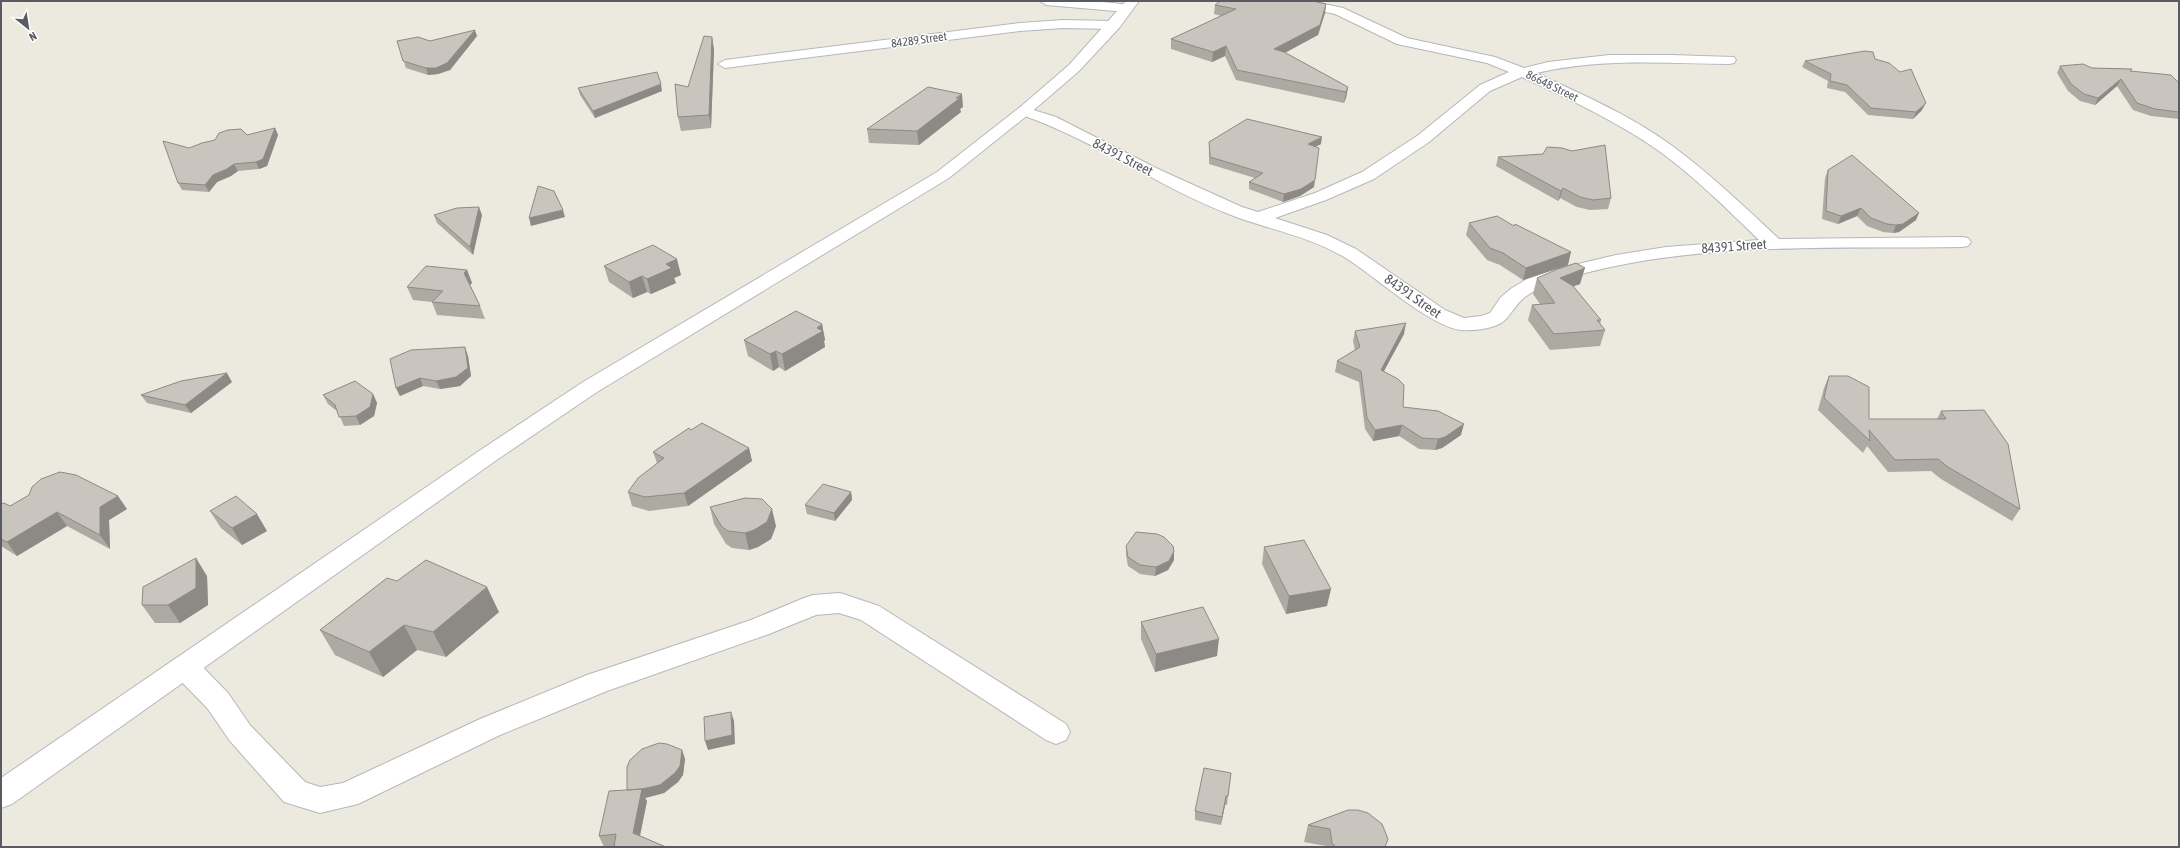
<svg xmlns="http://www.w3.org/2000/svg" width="2180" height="848" font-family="'Asap Condensed',sans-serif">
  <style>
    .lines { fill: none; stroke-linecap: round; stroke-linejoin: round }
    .street-casing { stroke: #b5b7bd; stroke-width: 2 }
    .secondary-casing { stroke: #b5b9bf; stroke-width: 2 }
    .street { fill: #fff; fill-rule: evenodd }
    .secondary { fill: #fff; fill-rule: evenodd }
    .wall { fill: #ada9a3 }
    .shaded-wall { fill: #8d8a85 }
    .building { fill: #c9c5be; stroke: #8d8a85 }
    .labels { text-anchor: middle; stroke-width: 3; stroke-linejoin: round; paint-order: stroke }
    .far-street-label { font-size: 12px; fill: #585c61; stroke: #fff }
    .street-label { font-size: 14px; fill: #585c61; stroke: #fff }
  </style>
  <rect width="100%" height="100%" fill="#ece9de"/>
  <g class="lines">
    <!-- street casing -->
    <g class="street-casing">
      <path id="street" d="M1040,1C1054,1 1127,0 1133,8L1127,12L1046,5Z
        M1286,1H1310L1343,8L1407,38L1495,57L1524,68L1548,62L1609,55H1671L1734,57L1736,60L1734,63L1729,64C1665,63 1599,58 1536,73C1581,94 1630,115 1671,145C1709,173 1744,206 1779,239L1962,237L1968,238L1971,242L1968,246L1962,247C1835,249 1694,241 1571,277C1555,281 1538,287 1525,297C1516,304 1512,313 1505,320C1496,329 1473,331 1461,330C1429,326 1374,275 1344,257C1309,236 1267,229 1231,215C1158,187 1093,139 1019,114L1017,111L1019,108L1024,107L1056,117L1158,169L1242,207L1258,212L1315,193L1362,172L1417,136L1480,85L1509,72L1487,63L1397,44L1335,14L1288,4ZM1522,77C1568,99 1617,121 1659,151C1695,177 1727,209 1759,240L1666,247L1616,255L1557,269L1527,279L1512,288L1501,297L1490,313L1481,316L1464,318L1445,310L1356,249L1327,235L1275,218L1326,200L1374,179L1429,142L1490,91Z
        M1063,20L1114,21L1120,25L1114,29L1063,28L1020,31L725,68L718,64L725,60L1020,23Z
        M840,593L879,606L1066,724L1070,732L1066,740L1056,744L1046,740L861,620L839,613L816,615L769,634L607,691L500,735L358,804L320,813L284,802L230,741L208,709L175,675L171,667L175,659L185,656L195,659L228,693L250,725L305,782L320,787L343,783L480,719L587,675L751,620L804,598L813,595Z"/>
    </g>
    <!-- secondary casing -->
    <g class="secondary-casing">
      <path id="secondary" d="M1126,1H1139L1119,28L1079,71L1029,114L949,178L597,392L498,459L12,804L1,808V778L482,449L583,382L937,172L1019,108L1069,65Z"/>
    </g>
    <!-- street -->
    <use href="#street" class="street"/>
    <!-- secondary -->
    <use href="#secondary" class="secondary"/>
  </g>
  <!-- wall -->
  <path class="wall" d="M1326,4L1325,13L1318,35L1285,53L1348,87L1346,98L1344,103L1236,80L1225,56L1212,62L1171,49V39L1221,16L1214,14L1215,5Z
    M477,36L450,70L438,74L428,75L406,68L397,41H430Z
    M712,37L714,50L711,128L681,131L678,117L688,87Z
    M1875,59L1922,110L1913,119L1868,115L1845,92L1827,88L1828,81L1802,67L1805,61Z
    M2060,66L2092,68L2132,69L2131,71L2179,83V119L2151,116L2133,110L2117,86L2095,105L2080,101L2068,91L2057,73Z
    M578,88L662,91L595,118L580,95Z
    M963,107L960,109L961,112L919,145L869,143L867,129Z
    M275,128L278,135L267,166L259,169L238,171L231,176L217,182L209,192L182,190L178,183L247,135Z
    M1209,142L1321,144L1315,147L1314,187L1300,196L1283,202L1249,189V182L1255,178L1209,164Z
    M1498,157L1611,198L1608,209L1590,210L1577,207L1560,198L1558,201L1496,166Z
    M1828,170L1916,220L1899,232L1893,233L1883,232L1867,226L1857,216L1838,224L1822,219L1825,178Z
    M434,215H482L473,255L437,223Z
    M1469,223L1514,226L1568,265L1523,280L1500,265L1487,260L1466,235Z
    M604,266L681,275L674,278L676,283L651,294L647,292L633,298L609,282Z
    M467,270L472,283L470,285L480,306L485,319L437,315L432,302L413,300L407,287Z
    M1537,278L1580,284L1573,286L1601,320L1600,324L1605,330L1600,346L1550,350L1528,320L1532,305L1540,304L1533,294Z
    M822,324L825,340L824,341L825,347L785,371L779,367L773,371L748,356L744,340Z
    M1355,331L1404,334L1384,371L1403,407L1461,435L1442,448L1435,450L1419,449L1399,436L1373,441L1365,429L1359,382L1335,372L1337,361L1355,350L1353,341Z
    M468,356L471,376L460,386L440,389L423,386L400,396L396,388Z
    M1829,376L1869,419H1937L1941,411L2020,509L2012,521L1941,479L1931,471L1888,472L1867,446L1863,453L1818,410L1824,388Z
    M232,382L191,413L147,403L141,395Z
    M373,394L377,403L374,416L360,425L344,426L338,412L328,404L323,395Z
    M691,430L749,448L752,461L688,506L649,511L632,506L628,492L657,463L653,452Z
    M851,492L852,500L835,521L807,514L805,505Z
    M1,504L10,506L127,509L109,520L110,549L67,526L17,556L1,546Z
    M710,507L776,526L771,539L758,547L749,550L732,548L726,544L714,524Z
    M210,511L267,531L242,545L221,528Z
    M1126,546L1174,551V560L1168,570L1155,576L1140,574L1128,566L1126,555Z
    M1264,547L1327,606L1286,614L1262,564Z
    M207,576L208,605L180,623H155L142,605Z
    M499,612L446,657L417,650L383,677L335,655L320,630Z
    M1141,622L1217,656L1155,672L1141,639Z
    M682,750L685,759L683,775L678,782L664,793L645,798L647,801L640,836L666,847H604L599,836L627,790Z
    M1231,773L1227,805H1225L1221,825L1195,820V811Z
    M1348,810L1386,847H1326V846L1304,842L1308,825Z"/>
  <!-- shaded-wall -->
  <path class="shaded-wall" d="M1326,4L1325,13L1318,35L1273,59L1274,49Z
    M475,30L477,36L450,70L438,74L428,75L426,68Z
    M712,37L714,50L711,128L709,115Z
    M1226,46L1225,56L1212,62L1213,52Z
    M2121,79L2117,86L2095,105L2098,98Z
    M661,84L662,91L595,118L593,111Z
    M1348,87L1346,98L1344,103L1346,92Z
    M962,94L963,107L960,109L961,112L919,145L917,131Z
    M1926,103L1922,110L1913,119L1916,112Z
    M275,128L278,135L267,166L259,169L256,162Z
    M1322,137L1321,144L1307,151L1308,144Z
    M234,164L238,171L231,176L217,182L209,192L205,185L213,175Z
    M1315,180L1314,187L1300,196L1283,202L1284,194Z
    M1563,188L1560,198L1558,201L1561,191Z
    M479,207L482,215L473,255L470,247Z
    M1861,208L1857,216L1838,224L1841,216Z
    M563,210L565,217L531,226L529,218Z
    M1919,213L1916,220L1899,232L1893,233L1896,225Z
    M1571,252L1568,265L1523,280L1526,268Z
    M677,259L681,275L674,278L676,283L651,294L647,279L666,264Z
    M1585,268L1580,284L1555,293L1560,278Z
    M467,270L472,283L469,286L464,273Z
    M642,276L647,292L633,298L629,282Z
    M1406,323L1404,334L1379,380L1381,370Z
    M822,324L825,340L824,341L825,347L785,371L782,354L817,328Z
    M465,347L468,356L471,376L460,386L440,389L436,381Z
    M776,351L779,367L773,371L770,354Z
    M227,373L232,382L191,413L185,405Z
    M420,378L423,386L400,396L396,388Z
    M373,394L377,403L374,416L360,425L356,416Z
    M1464,424L1461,435L1442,448L1435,450L1438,439Z
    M1402,425L1399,436L1373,441L1375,430Z
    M749,448L752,461L688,506L684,493Z
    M851,492L852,500L835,521L834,513Z
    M118,496L127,509L109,520L110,549L100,535V507Z
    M772,509L776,526L771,539L758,547L749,550L745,533Z
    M57,512L67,526L17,556L7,542Z
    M257,514L267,531L242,545L232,528Z
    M1174,551V560L1168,570L1155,576L1156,567Z
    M196,558L207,576L208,605L180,623L168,605Z
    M487,587L499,612L446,657L433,632Z
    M1331,589L1327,606L1286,614L1289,596Z
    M404,625L417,650L383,677L369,652Z
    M1219,639L1217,656L1155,672L1156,654Z
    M731,712L734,721L735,744L708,750L705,741Z
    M682,750L685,759L683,775L678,782L664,793L645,798L647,801L638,845L633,833L627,792Z
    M1226,796L1225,805L1221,825L1222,817Z"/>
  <!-- building -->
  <path class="building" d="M1220,1H1313L1326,4L1320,25L1274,49L1284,52L1348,87L1346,92L1237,70L1226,46L1213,52L1171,39L1236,9L1215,5Z
    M475,30L447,63L436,68H426L403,61L397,41L418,37L430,41Z
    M704,36L712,37L709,115L678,117L675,84L688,87Z
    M1865,51L1873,52L1875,59L1889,63L1900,72L1911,69L1926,103L1916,112L1871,108L1847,85L1830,81L1831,74L1805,61Z
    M2083,64L2092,68L2132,69L2130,71L2171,75L2179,83V112L2155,109L2137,103L2121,79L2098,98L2084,94L2071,84L2060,66Z
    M657,72L661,84L593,111L578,88Z
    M928,87L962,94L956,98H960L917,131L867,129Z
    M1247,119L1322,137L1308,144L1319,148L1315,180L1301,189L1284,194L1249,182L1263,173L1210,157L1209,142Z
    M275,128L263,159L256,162L234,164L227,169L213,175L205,185L178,183L163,141L189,148L202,143L215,140L219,133L228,130L241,129L247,135Z
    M1605,145L1611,198L1593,200L1580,197L1563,188L1561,191L1498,157L1543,154L1547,147L1562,148L1572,151Z
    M1852,155L1919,213L1903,224L1896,225L1887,224L1871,218L1861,208L1841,216L1826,211L1828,170Z
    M538,186L554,191L563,210L529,218Z
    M479,207L470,247L434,215L457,208Z
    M1497,216L1514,226L1515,224L1571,252L1526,268L1503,253L1490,248L1469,223Z
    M653,245L677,259L666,264L672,268L647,279L642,276L629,282L604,266Z
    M1576,263L1585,268L1560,278L1573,286L1601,320H1597L1605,330L1554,334L1532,305L1555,303L1537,278L1558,269Z
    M426,266L467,270L464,273L480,306L432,302L443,291L407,287Z
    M796,311L822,324L817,328L823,331L782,354L776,351L770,354L744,340Z
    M1406,323L1381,370L1398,379L1404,385L1403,407L1438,411L1464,424L1445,437L1438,439L1422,438L1402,425L1375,430L1367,418L1361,371L1337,361L1360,347L1355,331Z
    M465,347L468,368L456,377L436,381L420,378L396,388L390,359L411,350Z
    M227,373L185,405L141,395L181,381Z
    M1829,376H1848L1869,387V419H1946L1941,411L1984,410L2008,444L2020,509L1948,467L1938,459L1895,460L1869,430L1870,441L1824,398Z
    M355,381L373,394L370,407L356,416L339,417L335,405L323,395Z
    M702,423L749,448L684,493L645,497L628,492L638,478L664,458L653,452L689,428L691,430Z
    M60,472L76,475L118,496L100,507V535L57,512L7,542L1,539V504L4,503L10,506L29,495L32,487L41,479Z
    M823,484L851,492L834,513L805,505Z
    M236,496L257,514L232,528L210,511Z
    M745,498L762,499L772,509L767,522L754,530L745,533L728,531L722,527L710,507Z
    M1136,532L1157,534L1164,537L1173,546L1174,551L1169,561L1156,567L1140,565L1128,557L1126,546Z
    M1304,540L1331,589L1289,596L1264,547Z
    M196,558V588L168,605H142L143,587Z
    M426,560L487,587L433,632L404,625L369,652L320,630L387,578L397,581Z
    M1203,607L1219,639L1156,654L1141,622Z
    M731,712L732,735L705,741L704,717Z
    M659,743L667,744L682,750L680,766L675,773L660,785L642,789L627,790V767L630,760L642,749Z
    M1204,768L1231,773L1228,796H1226L1222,817L1195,811Z
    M642,789L633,833L666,847H614L616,834L599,836L609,791Z
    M1348,810H1358L1368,813L1382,824L1388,839L1385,847H1336L1332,843L1330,829L1308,825Z"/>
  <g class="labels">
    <!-- far-street labels -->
    <g class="far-street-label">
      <text transform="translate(919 40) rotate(-8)" y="4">84289 Street</text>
      <text transform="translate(1552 86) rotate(26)" y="4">86648 Street</text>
    </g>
    <!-- street labels -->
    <g class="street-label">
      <text transform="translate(1123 157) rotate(27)" y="5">84391 Street</text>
      <text transform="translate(1734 246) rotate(-4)" y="5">84391 Street</text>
      <text transform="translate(1413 296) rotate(35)" y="5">84391 Street</text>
    </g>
  </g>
  <!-- border -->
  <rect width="2180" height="848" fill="none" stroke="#585c61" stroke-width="4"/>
  <!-- north arrow -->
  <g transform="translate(28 28) rotate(150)" stroke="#ffffff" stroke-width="3" paint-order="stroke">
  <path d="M0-3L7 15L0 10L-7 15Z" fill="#585c61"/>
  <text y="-6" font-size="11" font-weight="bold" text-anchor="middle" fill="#585c61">N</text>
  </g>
</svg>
